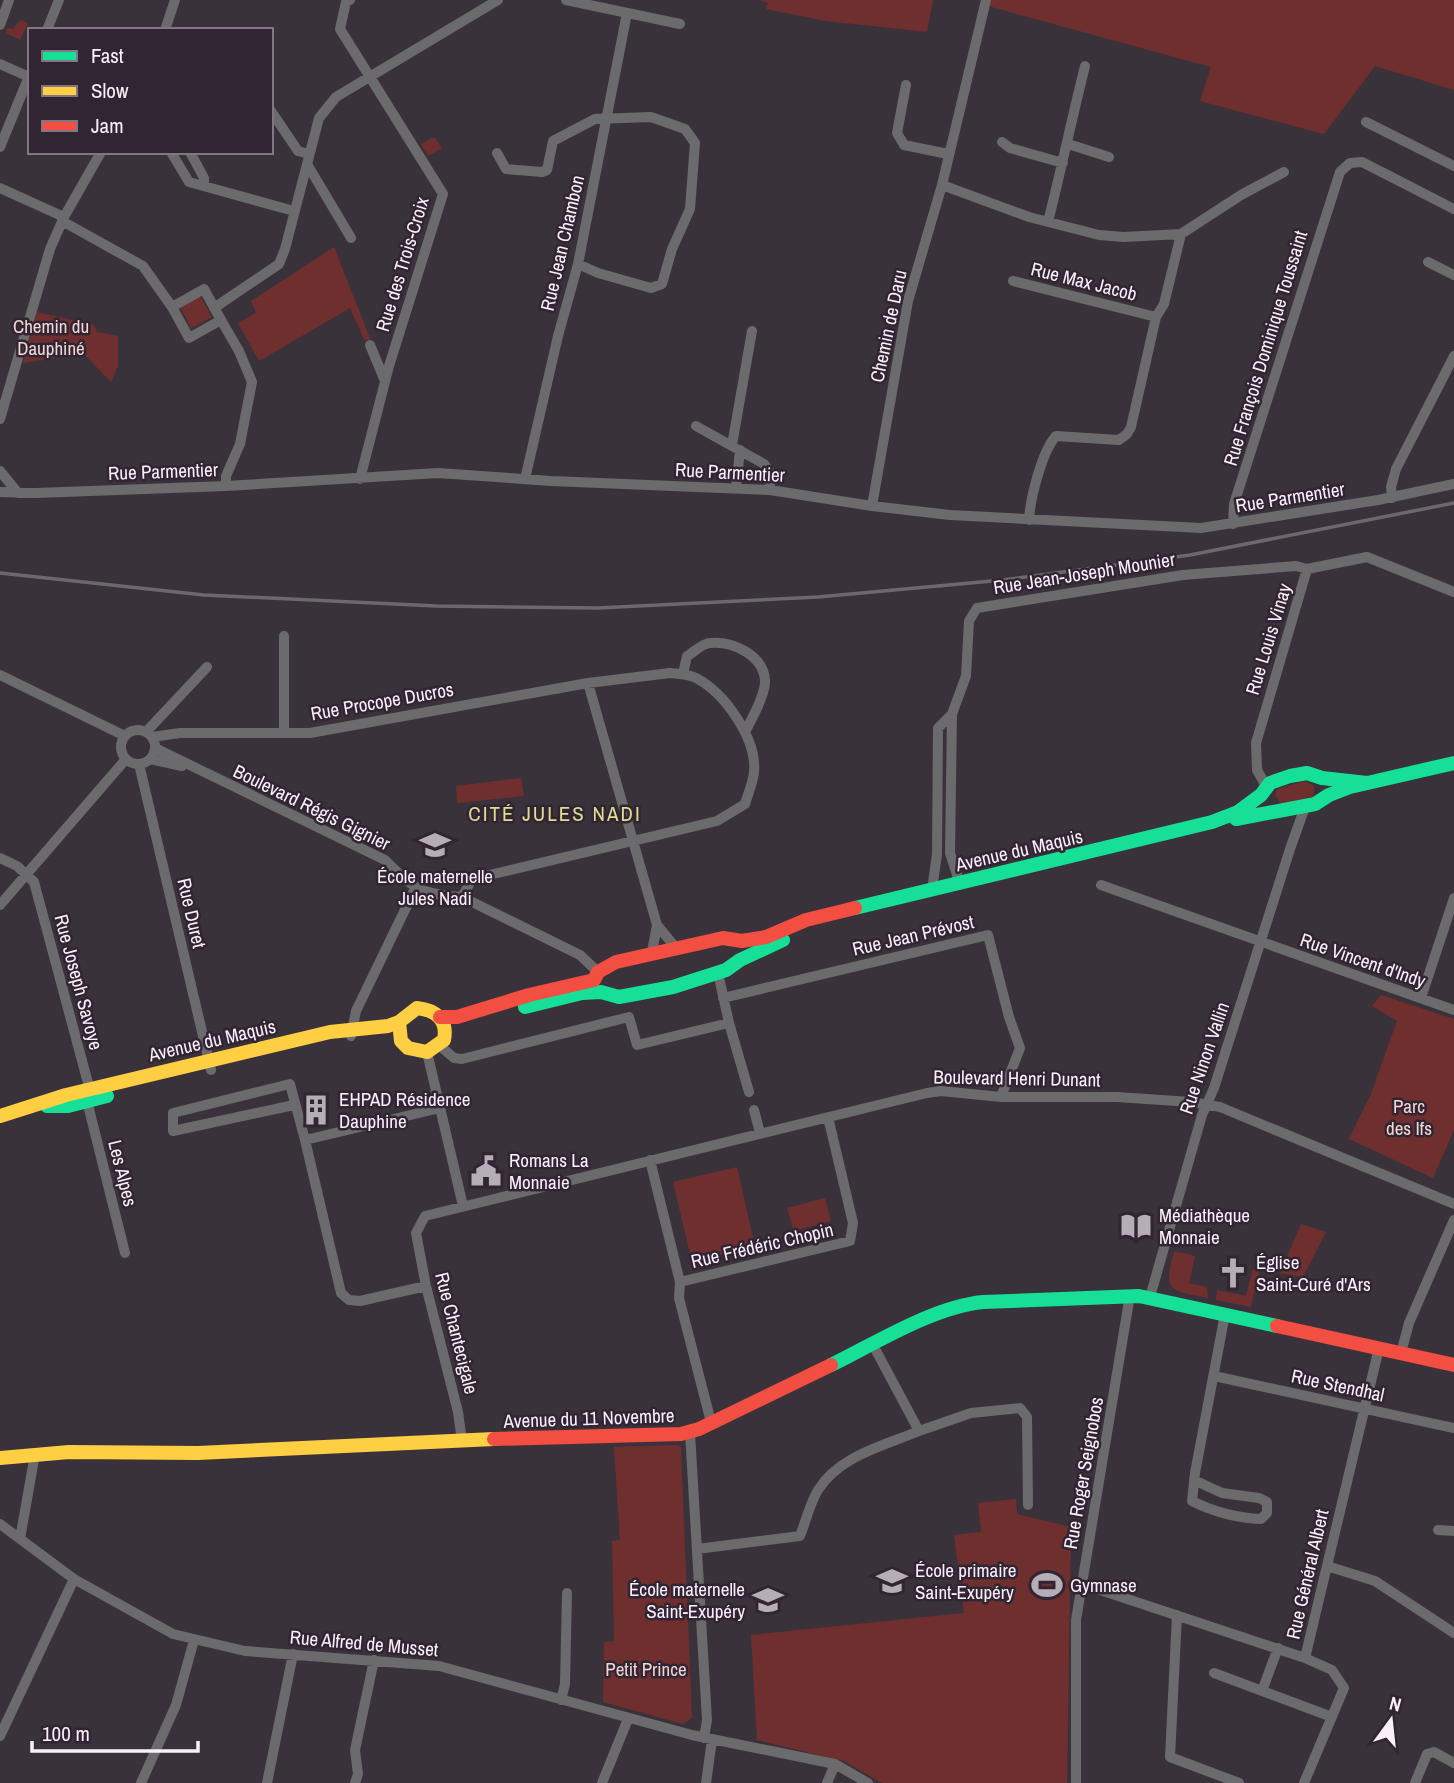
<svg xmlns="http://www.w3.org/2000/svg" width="1454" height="1783" font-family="'Archivo Narrow',sans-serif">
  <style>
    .green { fill: #702f2f }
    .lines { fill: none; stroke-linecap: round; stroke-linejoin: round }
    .street { stroke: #6b6a6d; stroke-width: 10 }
    .fast { stroke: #16e098; stroke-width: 14 }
    .slow { stroke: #ffcf43; stroke-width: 14 }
    .jam { stroke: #f24e42; stroke-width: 14 }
    .rail { stroke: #6c686d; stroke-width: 3.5 }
    .labels { text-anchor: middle; stroke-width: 5; stroke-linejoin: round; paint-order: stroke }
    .street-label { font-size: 19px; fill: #f9f0f9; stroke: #322533 }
    .park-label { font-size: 19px; fill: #f1d6d3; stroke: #322533 }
    .poi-label { font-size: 19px; fill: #f9f0f9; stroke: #322533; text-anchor: start }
    .neighbourhood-label { font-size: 21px; letter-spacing: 2px; fill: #d8df91; stroke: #322533 }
  </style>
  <rect width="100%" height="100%" fill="#3a323a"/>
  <!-- green -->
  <path class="green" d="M759,0H933L927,32L826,21L766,9L768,3Z
    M990,0H1454V90L1375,66L1324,134L1200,101L1211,67L988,6Z
    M20,20L28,23L20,40L6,33L7,28L13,29Z
    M434,137L442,148L428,156L421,144Z
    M334,247L371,341L364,339L350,308L259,361L238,323L256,313L251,301Z
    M200,296L212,317L191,328L180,307Z
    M37,312L94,325L97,332L118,336V366L111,382L83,353L23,363Z
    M521,778L524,796L457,803L456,786Z
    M1305,781L1314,786V794L1312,797L1281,804L1275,795L1277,789Z
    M1381,995L1454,1019V1130L1433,1178L1349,1139L1371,1094L1397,1021L1372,1006Z
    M737,1167L755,1247L692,1262L673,1182Z
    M825,1198L831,1221L794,1231L787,1208Z
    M1301,1224L1326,1232L1303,1277L1280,1273Z
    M1174,1251L1195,1256L1189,1283L1207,1287L1208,1298C1169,1290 1163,1293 1174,1251Z
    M1253,1269L1259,1270L1251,1307L1216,1300L1217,1290L1246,1296Z
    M678,1445L681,1448L692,1718L683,1724L603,1702L604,1642L614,1641L612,1541L620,1540L614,1447Z
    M1016,1499L1017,1514L1071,1527L1067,1783H882L844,1761L757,1740L751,1635L964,1613L954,1535L981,1532L978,1503Z"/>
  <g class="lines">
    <!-- street -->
    <path class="street" d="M350,0L346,2L340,29L443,194L389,366L360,479
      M566,0L680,24
      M0,25L9,0
      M47,30L59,0
      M165,30L175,0
      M0,64L29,77
      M906,85L897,133L904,145L948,154
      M271,111L298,151L309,154
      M1366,122L1454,166
      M1002,142L1010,148L1063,163
      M1068,144L1109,157
      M0,147L30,74
      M171,152L189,182L294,211
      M190,152L204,178V185
      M497,153L506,169L542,172L547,170L553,141L595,119L651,117L685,129L695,143L690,209L672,249L662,284L651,288L598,273L578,264
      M307,164L351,238
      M942,185L1029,217L1099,235L1124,237L1181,234L1241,195L1284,172
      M0,188L64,217
      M62,221L143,266L172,307
      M1048,222C1061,170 1072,118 1085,66
      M1428,262L1454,275
      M1013,281L1156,317
      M204,289L221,320L189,338L172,307Z
      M214,308L279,264L285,249L319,118L336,97L498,0
      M221,320L239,351L252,382L240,444L226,476V486
      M370,345L385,381
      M0,419L50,249L64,217L101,152
      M696,426L764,464L770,472V490
      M732,445L752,331
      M0,471L18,493
      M525,479L558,336L578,264L627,13
      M736,488L740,450
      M0,492L36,493L226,486L438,473L551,481L770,490L872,506L950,515L1201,528L1378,500L1454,484
      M1392,498L1391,487L1396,469L1454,356
      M872,506L908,301L942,185L986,0
      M1029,520C1030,499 1042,451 1056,436L1119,440L1127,434L1131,427L1156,317L1164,304L1181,234
      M1233,524L1234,504L1340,172L1350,163L1362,162L1454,209
      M683,674L687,656C694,652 703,643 710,643C733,641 763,655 765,680C766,693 752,719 745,732
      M0,675L125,736
      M588,683L657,925L676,948
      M121 747a17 17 0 1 1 34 0a17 17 0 1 1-34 0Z
      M146,732L207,667
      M284,732V636
      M152,737L180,733H310L588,683L670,673C679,674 688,674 696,678C725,693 757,739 754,772C753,783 748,794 745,804L717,821L477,878L471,881L462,897
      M155,748L385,860C414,889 419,894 462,897L580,955L598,972
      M150,759L182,766
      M139,764L211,1070
      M1266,786L1257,770L1256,743L1307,569L1367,557L1454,592
      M0,858L17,866L34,882L88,1083L87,1101L125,1253
      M960,884L950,853L952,714L966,676L969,621L977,608L1183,575L1296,566L1307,569
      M1101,885L1454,1010
      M932,890L937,854L938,728L952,714
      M0,905L126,759
      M652,952L657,925
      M718,973L729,1023L749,1092
      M723,998L988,935L1009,1017L1020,1048L1001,1097
      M1421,998L1454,898
      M351,1036L356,1011L415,889
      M439,1045L454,1058L462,1059L629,1017L637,1045L729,1023
      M427,1052L463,1206
      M294,1105L173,1131V1113L290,1084L305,1140L341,1293L349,1300L360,1301L426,1286
      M754,1110L760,1133
      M305,1140L440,1108
      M650,1160L680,1282L679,1298L711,1422
      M680,1282L850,1241L853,1223L828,1117
      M1150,1297L1202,1115L1214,1088L1290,849L1305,807
      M873,1345L919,1431L971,1413L1020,1408L1027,1417L1028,1505
      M1401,1353L1409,1323L1454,1220
      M1214,1376L1454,1428
      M690,1433L707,1720L704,1738
      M462,1441L458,1412L426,1286L416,1233L425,1216L927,1093L941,1091L1001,1097H1117L1191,1102L1220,1107L1454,1204
      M1194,1480L1222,1493L1259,1498L1267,1502V1513L1261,1519C1236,1518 1214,1512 1192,1501L1195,1473L1225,1314
      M0,1524L74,1579L173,1634L245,1651L439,1666L692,1735L835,1764L868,1783
      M1438,1530L1454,1531
      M20,1539L35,1454
      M697,1549L800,1536C806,1521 810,1503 818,1490C839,1456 883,1446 919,1431
      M1327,1566L1375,1581L1454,1633
      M1082,1584L1305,1658
      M1177,1615L1170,1757L1239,1783
      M1214,1673L1332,1717
      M1262,1691L1278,1648
      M561,1700L565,1684L567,1593
      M0,1736L74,1579
      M141,1783L176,1705L194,1640
      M267,1783L293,1654
      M355,1783L358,1774L355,1750L374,1660
      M602,1783L628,1719
      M706,1783L712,1740
      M827,1783L835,1764
      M1076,1783V1620L1130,1295
      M1304,1783L1344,1688L1332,1670L1305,1658L1379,1348
      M1415,1783L1427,1754L1434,1752L1454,1763"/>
    <!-- fast -->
    <path class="fast" d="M1236,819L1315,804L1329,795L1350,787L1454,763
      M855,908L1212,822L1238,812L1261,795L1270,783L1290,776L1307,773L1322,778L1367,783
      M525,1007L582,993L601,992L619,997L673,987L726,970L740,960L783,940
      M47,1106H68L107,1096
      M831,1365C876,1343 933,1307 983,1302L1139,1296L1277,1326"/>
    <!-- slow -->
    <path class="slow" d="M0,1116L66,1095L330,1032L388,1026L399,1022L417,1008C436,1010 448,1020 444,1040L427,1052L408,1048L401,1041L399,1022
      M0,1458L69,1452L198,1453L494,1439"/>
    <!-- jam -->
    <path class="jam" d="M440,1017H457L529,995L594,980L598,972L616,962L723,938L742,941L766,937L806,920L855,908
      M1277,1326L1454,1365
      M494,1439L681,1434L699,1429L831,1365"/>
    <!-- rail -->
    <path class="rail" d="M0,573L204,595L436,606L598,608L818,597L1003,580L1190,555L1454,503"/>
  </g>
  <!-- icons -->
  <defs>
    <g id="school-bare" transform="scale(2.415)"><path d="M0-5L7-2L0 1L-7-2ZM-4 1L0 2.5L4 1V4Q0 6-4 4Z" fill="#b6aeb6" stroke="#322533" stroke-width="2.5" paint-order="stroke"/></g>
    <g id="building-bare" transform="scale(2.415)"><path d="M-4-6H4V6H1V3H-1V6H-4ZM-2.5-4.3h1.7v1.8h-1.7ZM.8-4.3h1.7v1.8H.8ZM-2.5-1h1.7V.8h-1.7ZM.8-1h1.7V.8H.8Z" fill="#b6aeb6" stroke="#322533" stroke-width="2.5" paint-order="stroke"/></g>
    <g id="civic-bare" transform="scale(2.415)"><path d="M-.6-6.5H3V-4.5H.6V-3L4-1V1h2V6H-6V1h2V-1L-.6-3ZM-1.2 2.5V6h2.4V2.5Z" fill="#b6aeb6" stroke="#322533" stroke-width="2.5" paint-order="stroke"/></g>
    <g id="library-bare" transform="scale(2.415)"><path d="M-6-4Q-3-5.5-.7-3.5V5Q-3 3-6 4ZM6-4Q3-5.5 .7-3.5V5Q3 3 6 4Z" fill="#b6aeb6" stroke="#322533" stroke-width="2.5" paint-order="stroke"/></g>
    <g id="church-bare" transform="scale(2.415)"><path d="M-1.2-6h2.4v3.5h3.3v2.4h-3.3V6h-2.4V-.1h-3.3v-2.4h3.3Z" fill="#b6aeb6" stroke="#322533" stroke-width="2.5" paint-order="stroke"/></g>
    <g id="stadium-bare" transform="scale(2.415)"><path d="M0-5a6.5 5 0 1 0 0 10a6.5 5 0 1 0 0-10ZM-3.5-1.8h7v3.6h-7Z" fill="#b6aeb6" stroke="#322533" stroke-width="2.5" paint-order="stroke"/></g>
  </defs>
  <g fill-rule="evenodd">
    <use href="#school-bare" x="435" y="845"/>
    <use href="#building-bare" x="316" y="1110"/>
    <use href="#civic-bare" x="486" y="1171"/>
    <use href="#library-bare" x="1136" y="1226"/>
    <use href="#church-bare" x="1233" y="1273"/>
    <use href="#school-bare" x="892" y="1581"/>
    <use href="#stadium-bare" x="1047" y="1585"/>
    <use href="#school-bare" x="768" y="1600"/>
  </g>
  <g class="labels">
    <!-- street labels -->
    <g class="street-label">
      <text transform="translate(562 243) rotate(-77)" y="7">Rue Jean Chambon</text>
      <text transform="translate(402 264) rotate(-73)" y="7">Rue des Trois-Croix</text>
      <text transform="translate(1084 281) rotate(14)" y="7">Rue Max Jacob</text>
      <text transform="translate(888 326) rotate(-78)" y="7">Chemin de Daru</text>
      <text transform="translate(1265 348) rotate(-73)" y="7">Rue François Dominique Toussaint</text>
      <text transform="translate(163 471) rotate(-2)" y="7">Rue Parmentier</text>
      <text transform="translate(730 472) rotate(3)" y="7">Rue Parmentier</text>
      <text transform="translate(1290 497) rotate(-9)" y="7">Rue Parmentier</text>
      <text transform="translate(1084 573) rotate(-9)" y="7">Rue Jean-Joseph Mounier</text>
      <text transform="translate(1268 639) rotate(-73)" y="7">Rue Louis Vinay</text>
      <text transform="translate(382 701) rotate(-10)" y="7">Rue Procope Ducros</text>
      <text transform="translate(312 807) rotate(26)" y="7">Boulevard Régis Gignier</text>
      <text transform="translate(1019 850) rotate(-13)" y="7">Avenue du Maquis</text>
      <text transform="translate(192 913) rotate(77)" y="7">Rue Duret</text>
      <text transform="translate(913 935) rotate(-13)" y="7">Rue Jean Prévost</text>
      <text transform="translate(1363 960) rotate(19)" y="7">Rue Vincent d'Indy</text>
      <text transform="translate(79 982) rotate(75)" y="7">Rue Joseph Savoye</text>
      <text transform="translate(212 1040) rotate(-13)" y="7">Avenue du Maquis</text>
      <text transform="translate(1204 1058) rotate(-71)" y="7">Rue Ninon Vallin</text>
      <text transform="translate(1017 1078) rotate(1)" y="7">Boulevard Henri Dunant</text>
      <text transform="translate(123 1173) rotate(76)" y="7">Les Alpes</text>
      <text transform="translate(762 1245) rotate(-13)" y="7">Rue Frédéric Chopin</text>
      <text transform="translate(457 1333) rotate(76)" y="7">Rue Chantecigale</text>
      <text transform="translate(1338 1385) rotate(12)" y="7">Rue Stendhal</text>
      <text transform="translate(589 1418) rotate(-2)" y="7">Avenue du 11 Novembre</text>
      <text transform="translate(1083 1473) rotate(-80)" y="7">Rue Roger Seignobos</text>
      <text transform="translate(1307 1574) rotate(-77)" y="7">Rue Général Albert</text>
      <text transform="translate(364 1643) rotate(5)" y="7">Rue Alfred de Musset</text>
    </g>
    <!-- park labels -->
    <g class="park-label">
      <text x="51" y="333">Chemin du<tspan x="51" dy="22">Dauphiné</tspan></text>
      <text x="1409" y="1113">Parc<tspan x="1409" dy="22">des Ifs</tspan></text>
      <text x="646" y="1676">Petit Prince</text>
    </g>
    <!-- poi labels -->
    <g class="poi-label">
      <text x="435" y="883" text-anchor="middle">École maternelle<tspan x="435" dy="22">Jules Nadi</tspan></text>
      <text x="339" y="1106">EHPAD Résidence<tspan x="339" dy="22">Dauphine</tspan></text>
      <text x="509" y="1167">Romans La<tspan x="509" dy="22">Monnaie</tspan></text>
      <text x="1159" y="1222">Médiathèque<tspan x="1159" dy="22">Monnaie</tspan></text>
      <text x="1256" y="1269">Église<tspan x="1256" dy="22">Saint-Curé d'Ars</tspan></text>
      <text x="915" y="1577">École primaire<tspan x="915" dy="22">Saint-Exupéry</tspan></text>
      <text x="1070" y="1592">Gymnase</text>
      <text x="745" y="1596" text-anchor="end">École maternelle<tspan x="745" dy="22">Saint-Exupéry</tspan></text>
    </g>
    <!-- neighbourhood labels -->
    <g class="neighbourhood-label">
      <text x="555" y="821">CITÉ JULES NADI</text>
    </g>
  </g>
  <!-- legend -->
  <rect x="28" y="28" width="245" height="126" fill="#322533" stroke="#827682" stroke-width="2"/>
  <rect x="42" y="51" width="35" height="10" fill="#16e098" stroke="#827682" stroke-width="2"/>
  <text x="91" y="63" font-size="21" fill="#f9f0f9">Fast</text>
  <rect x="42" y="86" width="35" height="10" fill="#ffcf43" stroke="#827682" stroke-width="2"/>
  <text x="91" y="98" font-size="21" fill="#f9f0f9">Slow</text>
  <rect x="42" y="121" width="35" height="10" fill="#f24e42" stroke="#827682" stroke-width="2"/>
  <text x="91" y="133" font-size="21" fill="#f9f0f9">Jam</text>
  <!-- north arrow -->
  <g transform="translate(1391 1720) rotate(15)" stroke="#322533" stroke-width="5" paint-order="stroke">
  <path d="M0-5L12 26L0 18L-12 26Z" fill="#f9f0f9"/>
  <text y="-10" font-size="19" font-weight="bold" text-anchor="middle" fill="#f9f0f9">N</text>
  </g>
  <!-- scale -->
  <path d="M32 1741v10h166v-10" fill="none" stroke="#f9f0f9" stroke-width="3.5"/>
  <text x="42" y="1741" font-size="21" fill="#f9f0f9" stroke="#322533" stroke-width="5" paint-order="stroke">100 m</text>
</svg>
